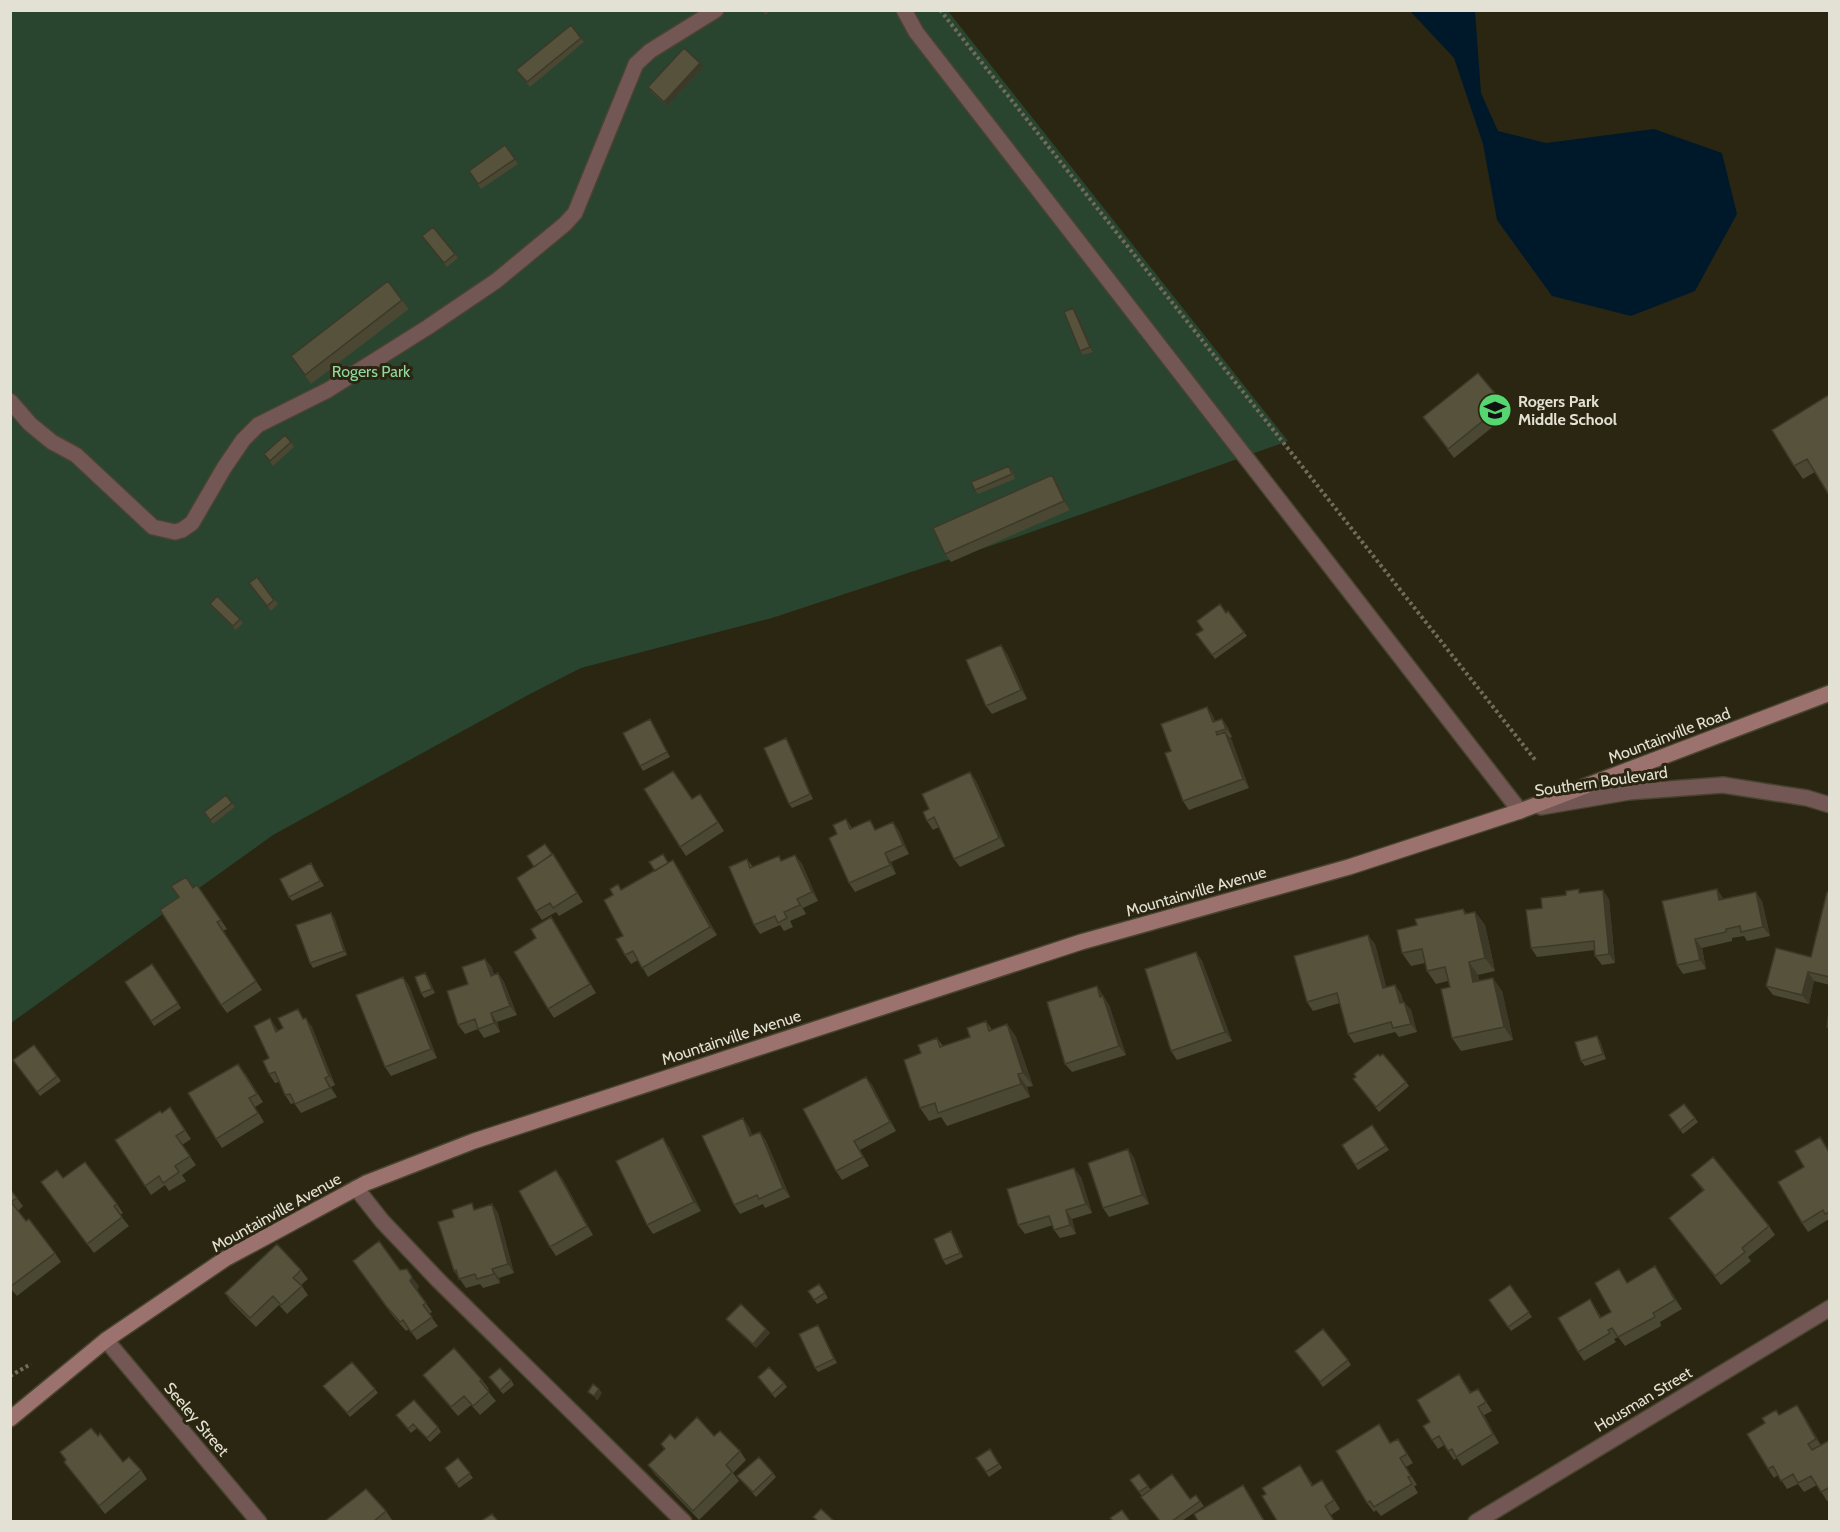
<svg xmlns="http://www.w3.org/2000/svg" width="1840" height="1532" font-family="Cabin,sans-serif">
  <style>
    .green { fill: #29442f }
    .water { fill: #00192a }
    .lines { fill: none; stroke-linecap: round; stroke-linejoin: round }
    .lane-casing { stroke: #484430; stroke-width: 18 }
    .street-casing { stroke: #484430; stroke-width: 18 }
    .secondary-casing { stroke: #484430; stroke-width: 18 }
    .path { stroke: #706c5a; stroke-width: 4; stroke-dasharray: 3 3; stroke-linecap: butt }
    .lane { stroke: #725754; stroke-width: 15 }
    .street { stroke: #725754; stroke-width: 15 }
    .secondary { stroke: #9c726e; stroke-width: 15 }
    .wall { fill: #4a4733 }
    .shaded-wall { fill: #3c3929 }
    .building { fill: #56523b; stroke: #3c3929; stroke-width: 1.5 }
    .labels { text-anchor: middle; stroke-width: 6; stroke-linejoin: round; paint-order: stroke }
    .park-label { font-size: 16px; fill: #8fd89f; stroke: #2a2611 }
    .poi-label { font-size: 16px; font-weight: bold; fill: #e3e1d4; stroke: #2a2611; text-anchor: start }
    .street-label { font-size: 16px; fill: #e3e1d4; stroke: #2a2611 }
  </style>
  <rect width="100%" height="100%" fill="#2a2611"/>
  <!-- green -->
  <path class="green" d="M11,11H948L1288,441L1020,536L772,618L581,668L528,695L273,835L11,1023Z"/>
  <!-- water -->
  <path class="water" d="M1410,11H1475L1481,93L1498,131L1546,143L1654,129L1722,153L1737,214L1695,291L1631,316L1552,296L1497,220L1483,144L1454,58Z"/>
  <g class="lines">
    <!-- lane casing -->
    <g class="lane-casing">
      <path id="lane" d="M904,10L916,32L1520,811
        M10,401L30,424L52,442L76,455L153,527L175,532L182,530L192,523L224,468L243,440L258,425L328,390L428,327L496,281L565,224L575,213L636,64L650,51L716,10
        M356,1188L382,1221L439,1281L684,1522"/>
    </g>
    <!-- street casing -->
    <g class="street-casing">
      <path id="street" d="M1541,807L1629,792L1723,785L1807,798L1830,805
        M106,1340L259,1522
        M1476,1522L1830,1308"/>
    </g>
    <!-- secondary casing -->
    <g class="secondary-casing">
      <path id="secondary" d="M10,1419L106,1340L225,1259L366,1183L474,1141L1081,942L1349,867L1520,811L1830,693"/>
    </g>
    <!-- path -->
    <path class="path" d="M940,10L1536,761
      M10,1376L31,1364"/>
    <!-- lane -->
    <use href="#lane" class="lane"/>
    <!-- street -->
    <use href="#street" class="street"/>
    <!-- secondary -->
    <use href="#secondary" class="secondary"/>
  </g>
  <!-- wall -->
  <path class="wall" d="M761,10H770L766,15Z
    M581,38L584,42L530,87L519,74Z
    M703,67L667,106L651,92L648,87Z
    M505,145L518,164L481,189L469,171Z
    M425,240L455,254L458,258L447,267Z
    M402,300L409,309L311,384L291,356Z
    M1073,308L1077,313L1093,352L1083,355L1080,351Z
    M1830,394L1815,472L1803,479L1794,466Z
    M1504,404L1510,413L1454,458L1423,417Z
    M291,442L294,447L273,466L264,454Z
    M1009,466L1012,470L1015,479L978,494L975,490Z
    M1052,475L1058,484L1070,510L951,562L945,554Z
    M257,577L278,604L271,611L249,583Z
    M210,604L240,619L243,623L236,630L213,608Z
    M1228,611L1247,636L1215,659L1196,634Z
    M1007,654L1027,699L992,714L986,706Z
    M1207,707L1213,716L1215,722L1222,719L1228,728L1232,737L1230,738L1249,788L1189,810L1183,801L1171,751Z
    M650,719L670,757L643,771L640,766Z
    M789,743L813,799L792,808L789,804Z
    M970,772L976,781L1005,846L960,867L954,859L939,827L933,830L927,821L929,809Z
    M680,780L692,799L706,803L724,831L686,856L680,847Z
    M226,795L235,807L213,824L204,812Z
    M846,819L852,828L877,829L893,822L899,831L909,854L891,862L896,874L855,892L849,883L837,834Z
    M552,854L559,863L583,902L559,916L556,912L542,920L536,911L534,867Z
    M795,855L802,864L818,901L803,908L806,914L790,921L793,927L784,931L780,925L760,934L754,925L747,859L753,867L782,861Z
    M669,863L679,869L717,935L648,977L638,960L631,964L625,955L623,936L613,895Z
    M314,868L324,886L292,901L289,897Z
    M197,885L227,929L223,931L262,990L227,1013L221,1005L194,888Z
    M1717,889L1723,899L1762,901L1770,936L1747,941L1744,936L1732,938V941L1702,948L1706,969L1683,974L1677,965Z
    M1830,892V985L1814,981L1809,1004L1773,995L1766,986L1811,957Z
    M1581,893L1609,899L1615,963L1602,965L1595,956V950L1537,957L1531,948L1542,908Z
    M1463,909L1467,914L1475,912L1485,925L1495,971L1478,975L1479,981L1502,991L1513,1040L1461,1051L1452,1038L1450,987L1448,981L1436,984L1427,971L1425,963L1411,966L1402,953L1417,925Z
    M334,917L347,955L313,968L310,963Z
    M557,926L596,993L554,1018L548,1009Z
    M1375,944L1386,987L1395,985L1401,994L1403,1002L1411,1010L1417,1032L1399,1037L1395,1032L1354,1043L1348,1034L1340,1003L1313,1011L1307,1002Z
    M1196,952L1202,961L1232,1041L1177,1060L1171,1051Z
    M485,959L492,968L494,975L498,973L504,982L517,1015L497,1022L500,1032L484,1038L478,1029L465,1034L458,1025L468,984Z
    M152,964L181,1008L154,1026L125,982Z
    M425,973L428,977L435,993L424,998L421,993Z
    M403,977L409,986L437,1058L391,1076L385,1067Z
    M1097,986L1109,1005L1126,1055L1072,1072L1065,1064Z
    M304,1019L312,1027L335,1085L331,1087L337,1097L301,1113L294,1103L291,1104L285,1095L279,1082L275,1083L269,1074V1058L276,1027L278,1031Z
    M986,1021L992,1030L1007,1024L1016,1037L1033,1086L1027,1087L1030,1097L947,1126L941,1117L929,1121L920,1108L921,1053L937,1038L943,1046L970,1037Z
    M1597,1036L1600,1041L1606,1059L1585,1066L1581,1061Z
    M34,1045L61,1081L40,1096L13,1060Z
    M245,1073L263,1102L255,1107L264,1122L222,1148L216,1139Z
    M866,1077L872,1085L896,1131L860,1150L869,1166L842,1180L836,1171Z
    M1406,1082L1409,1086L1379,1112L1356,1083Z
    M1684,1104L1698,1122L1683,1134L1669,1115Z
    M170,1107L191,1139L182,1145L196,1165L182,1175L186,1181L169,1191L165,1185L151,1195L115,1140L162,1113Z
    M1372,1125L1389,1150L1358,1170L1342,1145Z
    M749,1127L752,1135L760,1132L766,1141L790,1197L765,1208L763,1204L740,1214L734,1205Z
    M1820,1137L1830,1152V1220L1829,1219L1808,1232L1802,1223L1804,1167Z
    M669,1147L701,1211L653,1234L647,1225Z
    M1128,1149L1134,1158L1149,1204L1109,1217L1103,1208Z
    M1691,1175L1769,1226L1775,1235L1748,1257L1751,1261L1721,1285L1669,1218L1703,1191Z
    M1081,1177L1092,1213L1072,1219L1076,1234L1060,1238L1054,1230L1053,1225L1025,1234L1018,1225Z
    M63,1178L117,1204L123,1213L120,1215L129,1226L94,1253L47,1191Z
    M562,1178L593,1235L556,1256L550,1247Z
    M10,1189L23,1206L18,1211L26,1221L55,1253L61,1262L17,1296L10,1288Z
    M492,1204L498,1213L514,1273L499,1278L500,1283L483,1288L480,1284L466,1288L454,1271L476,1209Z
    M954,1236L963,1257L946,1265L943,1260Z
    M353,1261L400,1270L419,1286L417,1290L432,1312L429,1314L438,1326L417,1340L409,1329L406,1331L392,1315Z
    M301,1270L308,1279L301,1285L308,1295L287,1314L279,1305L256,1327L231,1302L225,1293Z
    M1661,1275L1682,1309L1660,1322L1661,1326L1625,1346L1618,1337L1614,1339L1616,1342L1584,1361L1578,1352L1590,1299L1601,1317L1611,1312L1628,1282Z
    M819,1284L828,1298L817,1304L808,1291Z
    M1510,1285L1532,1317L1511,1331L1489,1300Z
    M726,1319L766,1329L770,1333L756,1348L729,1323Z
    M818,1325L821,1330L837,1363L818,1372L815,1368Z
    M1295,1351L1348,1360L1351,1365L1323,1387Z
    M1459,1374L1471,1392L1478,1389L1492,1411L1484,1415L1499,1443L1462,1466L1457,1458L1454,1460L1444,1445L1438,1449L1432,1440L1430,1422Z
    M423,1375L482,1380L489,1389L487,1390L496,1401L480,1415L471,1405L458,1416L429,1383Z
    M489,1377L511,1380L514,1385L503,1394Z
    M758,1377L784,1383L787,1387L775,1398Z
    M323,1386L375,1389L378,1393L350,1417Z
    M1803,1414L1821,1445L1830,1440V1500L1827,1501L1817,1485L1804,1492L1798,1484L1787,1489L1778,1475L1774,1478L1768,1469L1779,1415Z
    M396,1415L438,1427L441,1432L430,1442L417,1428L411,1433Z
    M1379,1424L1391,1443L1398,1439L1413,1463L1406,1467L1417,1485L1414,1486L1418,1493L1381,1516L1376,1510L1374,1512L1367,1503Z
    M98,1436L123,1462L141,1470L147,1479L105,1514L64,1462Z
    M714,1436L740,1451L746,1460L733,1473L739,1481L699,1520L654,1473L648,1465L664,1449L661,1444L675,1439Z
    M990,1449L1002,1468L989,1477L976,1458Z
    M458,1458L473,1478L459,1488L445,1468Z
    M773,1473L776,1477L756,1497L737,1476Z
    M1139,1474L1151,1490L1200,1501L1204,1506L1182,1521H1160L1130,1480Z
    M1306,1474L1313,1485L1322,1480L1340,1509L1331,1515L1266,1494Z
    M386,1511L392,1520L390,1521H325Z"/>
  <!-- shaded-wall -->
  <path class="shaded-wall" d="M700,63L703,67L667,106L664,102Z
    M1073,308L1077,313L1093,352L1090,347Z
    M1052,475L1058,484L1070,510L1064,501Z
    M1001,645L1007,654L1027,699L1021,690Z
    M1207,707L1213,716L1219,731L1213,722Z
    M650,719L653,723L670,757L667,752Z
    M1222,719L1228,728L1232,737L1226,729Z
    M1225,732L1232,740L1249,788L1243,779Z
    M786,738L789,743L813,799L810,794Z
    M970,772L976,781L1005,846L999,838Z
    M893,822L899,831L909,854L903,845Z
    M885,853L891,862L896,874L890,865Z
    M795,855L802,864L818,901L812,892Z
    M673,860L679,869L717,935L710,927Z
    M1717,889L1723,898L1725,909L1719,900Z
    M1603,890L1609,899L1615,963L1609,954Z
    M1756,892L1762,901L1770,936L1763,927Z
    M797,899L803,908L806,914L800,905Z
    M1475,912L1485,925L1495,971L1485,958Z
    M331,913L334,917L347,955L344,951Z
    M551,917L557,926L596,993L590,984Z
    M1368,935L1375,944L1389,997L1383,988Z
    M1695,939L1702,948L1706,969L1700,960Z
    M1196,952L1202,961L1232,1041L1225,1032Z
    M485,959L492,968L497,985L491,976Z
    M1469,962L1478,975L1482,995L1473,982Z
    M1808,972L1814,981L1809,1004L1802,995Z
    M425,973L428,977L435,993L432,989Z
    M498,973L504,982L517,1015L510,1006Z
    M403,977L409,986L437,1058L431,1049Z
    M1493,978L1502,991L1513,1040L1504,1027Z
    M1395,985L1401,994L1406,1012L1400,1003Z
    M1097,986L1109,1005L1126,1055L1119,1046L1100,997Z
    M1404,1002L1411,1010L1417,1032L1411,1024Z
    M491,1013L497,1022L500,1032L494,1023Z
    M270,1018L276,1027L282,1040L276,1032Z
    M306,1018L312,1027L335,1085L329,1076Z
    M1007,1024L1016,1037L1033,1086L1023,1073Z
    M1597,1036L1600,1041L1606,1059L1603,1054Z
    M1018,1074L1027,1087L1030,1097L1021,1084Z
    M866,1077L872,1085L896,1131L890,1122Z
    M325,1078L331,1087L337,1097L330,1088Z
    M743,1118L749,1127L756,1145L750,1136Z
    M760,1132L766,1141L790,1197L783,1188Z
    M663,1138L669,1147L701,1211L694,1202Z
    M854,1141L860,1150L869,1166L863,1157Z
    M1128,1149L1134,1158L1149,1204L1142,1195Z
    M1074,1168L1081,1177L1092,1213L1086,1204Z
    M556,1170L562,1178L593,1235L587,1226Z
    M492,1204L498,1213L514,1273L508,1264Z
    M1066,1210L1072,1219L1076,1234L1070,1225Z
    M951,1231L954,1236L963,1257L960,1253Z
    M1655,1266L1661,1275L1682,1309L1675,1300Z
    M492,1269L499,1278L500,1283L494,1274Z
    M412,1277L419,1286L416,1290L410,1281Z
    M818,1325L821,1330L837,1363L834,1359Z
    M766,1329L770,1333L756,1348L753,1344Z
    M599,1389L602,1393L597,1401L594,1396Z
    M1797,1405L1803,1414L1822,1448L1816,1439Z
    M1478,1407L1484,1415L1499,1443L1493,1434Z
    M1243,1485L1249,1494L1265,1521H1264Z"/>
  <!-- building -->
  <path class="building" d="M571,25L581,38L527,82L516,70Z
    M684,48L700,63L664,102L648,87Z
    M505,145L515,159L478,184L469,171Z
    M433,227L455,254L444,263L422,236Z
    M388,281L402,300L305,375L291,356Z
    M1073,308L1090,347L1080,351L1064,312Z
    M1478,373L1504,404L1448,449L1423,417Z
    M1830,394V495H1829L1807,459L1794,466L1772,430Z
    M285,435L291,442L270,461L264,454Z
    M1009,466L1012,474L975,490L971,482Z
    M1052,475L1064,501L945,554L933,528Z
    M257,577L274,600L267,606L249,583Z
    M217,596L240,619L233,626L210,604Z
    M1220,604L1226,613L1228,611L1244,632L1212,655L1196,634L1203,630L1197,621Z
    M1001,645L1021,690L986,706L966,660Z
    M1207,707L1213,722L1222,719L1226,729L1216,732L1217,735L1225,732L1243,779L1183,801L1165,753L1171,751L1161,724Z
    M650,719L667,752L640,766L623,733Z
    M786,738L810,794L789,804L764,748Z
    M673,771L692,799L700,794L718,822L680,847L644,789Z
    M970,772L999,838L954,859L934,817L927,821L923,812L929,809L922,794Z
    M226,795L232,803L210,820L204,812Z
    M846,819L850,829L870,820L875,830L893,822L903,845L885,853L890,865L849,883L829,838L837,834L833,825Z
    M545,844L552,854L534,867L527,856Z
    M553,854L577,893L553,908L550,903L536,911L517,878Z
    M663,854L668,863L655,871L649,862Z
    M795,855L812,892L797,899L800,905L784,912L787,918L778,923L775,916L754,925L729,867L747,859L750,868L779,856L781,861Z
    M673,860L710,927L642,968L633,951L625,955L616,939L623,936L604,900L613,895L610,889L618,884L621,890Z
    M311,863L320,881L289,897L280,879Z
    M186,877L193,888L197,885L221,920L217,922L256,981L221,1005L160,910L179,897L171,886Z
    M1579,889V893L1603,890L1609,954L1595,956L1594,941L1531,948L1526,910L1542,908L1541,898L1566,895V891Z
    M1717,889L1719,900L1756,892L1763,927L1741,932L1740,926L1726,929V932L1695,939L1700,960L1677,965L1662,901Z
    M1827,892H1830V977L1808,972L1802,995L1766,986L1776,948L1811,957Z
    M1463,909L1465,914L1475,912L1485,958L1469,962L1473,982L1493,978L1504,1027L1452,1038L1441,989L1450,987L1445,967L1427,971L1422,949L1402,953L1397,930L1417,925L1415,919Z
    M331,913L344,951L310,963L296,925Z
    M551,917L590,984L548,1009L514,952L536,938L531,929Z
    M1368,935L1383,988L1395,985L1400,1003L1404,1002L1411,1024L1393,1028L1391,1022L1348,1034L1337,993L1307,1002L1294,956Z
    M1196,952L1225,1032L1171,1051L1145,969Z
    M485,959L491,976L498,973L510,1006L491,1013L494,1023L478,1029L475,1019L458,1025L447,991L468,984L462,967Z
    M152,964L178,1003L151,1021L125,982Z
    M425,973L432,989L421,993L415,977Z
    M403,977L431,1049L385,1067L356,995Z
    M1097,986L1100,997L1103,996L1119,1046L1065,1064L1047,1002Z
    M298,1009L303,1019L306,1018L329,1076L325,1078L330,1088L295,1104L290,1094L285,1095L275,1072L269,1074L263,1061L269,1058L254,1026L270,1018L276,1032L283,1028L278,1018Z
    M1829,1011H1830V1027H1827Z
    M986,1021L989,1031L1007,1024L1023,1073L1018,1074L1021,1084L938,1113L935,1103L920,1108L904,1060L921,1053L918,1045L937,1038L940,1047L970,1037L967,1028Z
    M1597,1036L1603,1054L1581,1061L1575,1042Z
    M34,1045L57,1076L37,1092L13,1060Z
    M1378,1054L1380,1056L1383,1054L1406,1082L1376,1107L1353,1079L1356,1077L1354,1074Z
    M238,1064L257,1094L249,1098L258,1113L216,1139L188,1093Z
    M866,1077L890,1122L854,1141L863,1157L836,1171L803,1109Z
    M1684,1104L1695,1118L1680,1130L1669,1115Z
    M170,1107L185,1130L176,1136L190,1156L175,1166L179,1172L163,1183L159,1176L145,1186L115,1140L160,1111L162,1113Z
    M743,1118L750,1136L760,1132L783,1188L759,1199L757,1195L734,1205L702,1136Z
    M1372,1125L1386,1146L1355,1165L1342,1145Z
    M1820,1137L1829,1152H1830V1212L1825,1214L1823,1210L1802,1223L1778,1182L1804,1167L1795,1151Z
    M663,1138L694,1202L647,1225L616,1161Z
    M1128,1149L1142,1195L1103,1208L1088,1163Z
    M1713,1157L1769,1226L1742,1248L1745,1252L1715,1276L1669,1218L1704,1190L1691,1175Z
    M85,1162L117,1204L114,1206L122,1217L87,1244L41,1182L57,1170L63,1178Z
    M1074,1168L1086,1204L1066,1210L1070,1225L1054,1230L1049,1216L1018,1225L1007,1189Z
    M556,1170L587,1226L550,1247L519,1191Z
    M10,1189L17,1198L11,1202L26,1221L29,1219L55,1253L10,1287Z
    M472,1203L474,1210L492,1204L508,1264L492,1269L494,1274L477,1279L475,1274L459,1279L456,1270L454,1271L438,1222L454,1217L452,1210Z
    M951,1231L960,1253L943,1260L934,1239Z
    M379,1241L400,1270L407,1269L412,1277L410,1281L426,1303L423,1305L432,1317L411,1332L403,1320L400,1322L386,1306L353,1261Z
    M277,1244L301,1270L293,1278L302,1286L281,1305L273,1296L250,1318L225,1293Z
    M1655,1266L1675,1300L1653,1313L1655,1317L1618,1337L1612,1328L1608,1330L1610,1333L1578,1352L1558,1318L1590,1299L1600,1318L1611,1312L1595,1283L1619,1269L1627,1283Z
    M819,1284L825,1293L814,1300L808,1291Z
    M1510,1285L1529,1312L1508,1327L1489,1300Z
    M741,1304L766,1329L753,1344L726,1319Z
    M818,1325L834,1359L815,1368L799,1334Z
    M1323,1329L1348,1360L1320,1382L1295,1351Z
    M454,1348L482,1380L480,1381L489,1392L473,1406L464,1396L451,1407L423,1375Z
    M352,1362L375,1389L347,1413L323,1386Z
    M769,1367L784,1383L772,1394L758,1377Z
    M500,1368L511,1380L500,1390L489,1377Z
    M1459,1374L1470,1393L1478,1389L1486,1402L1478,1407L1493,1434L1456,1457L1452,1449L1448,1451L1439,1436L1432,1440L1423,1426L1430,1422L1417,1400Z
    M593,1384L599,1389L594,1396L588,1392Z
    M414,1400L438,1427L427,1438L413,1424L408,1429L396,1415Z
    M1797,1405L1816,1439L1808,1444L1812,1450L1830,1440V1487L1821,1492L1811,1476L1798,1483L1793,1474L1781,1481L1773,1466L1768,1469L1747,1434L1765,1423L1762,1418L1776,1410L1779,1415Z
    M697,1417L714,1436L720,1431L740,1451L726,1465L732,1472L693,1511L648,1465L665,1449L661,1444L670,1434L675,1439Z
    M1379,1424L1390,1443L1398,1439L1407,1454L1400,1458L1411,1476L1408,1477L1412,1484L1374,1507L1370,1501L1367,1503L1336,1451Z
    M91,1428L98,1436L100,1433L123,1462L129,1457L141,1470L99,1506L64,1462L66,1460L60,1452Z
    M990,1449L999,1464L986,1472L976,1458Z
    M759,1457L773,1473L753,1492L737,1476Z
    M458,1458L470,1473L456,1484L445,1468Z
    M1300,1465L1312,1486L1322,1480L1334,1500L1325,1506L1334,1521H1277L1262,1496L1266,1494L1262,1488Z
    M1139,1474L1148,1486L1139,1492L1130,1480Z
    M1172,1474L1190,1499L1196,1495L1200,1501L1172,1521H1160L1141,1497Z
    M1243,1485L1264,1521H1198L1194,1514Z
    M366,1489L386,1511L374,1521H325Z
    M821,1509L834,1521H818L813,1517Z
    M1122,1510L1130,1521H1113L1110,1518Z
    M492,1514L498,1521H481Z"/>
  <!-- icons -->
  <defs>
    <g id="school-disc" transform="scale(1.725)"><circle r="9.5" fill="#56d671" stroke="#2a2611"/><path d="M0-5L7-2L0 1L-7-2ZM-4 1L0 2.5L4 1V4Q0 6-4 4Z" fill="#111"/></g>
  </defs>
  <g fill-rule="evenodd">
    <use href="#school-disc" x="1495" y="410"/>
  </g>
  <g class="labels">
    <!-- park labels -->
    <g class="park-label">
      <text x="371" y="377">Rogers Park</text>
    </g>
    <!-- poi labels -->
    <g class="poi-label">
      <text x="1518" y="407">Rogers Park<tspan x="1518" dy="18">Middle School</tspan></text>
    </g>
    <!-- street labels -->
    <g class="street-label">
      <text transform="translate(1669 735) rotate(-21)" y="6">Mountainville Road</text>
      <text transform="translate(1601 781) rotate(-8)" y="6">Southern Boulevard</text>
      <text transform="translate(1196 891) rotate(-16)" y="6">Mountainville Avenue</text>
      <text transform="translate(731 1037) rotate(-18)" y="6">Mountainville Avenue</text>
      <text transform="translate(276 1212) rotate(-29)" y="6">Mountainville Avenue</text>
      <text transform="translate(1643 1399) rotate(-31)" y="6">Housman Street</text>
      <text transform="translate(197 1419) rotate(50)" y="6">Seeley Street</text>
    </g>
  </g>
  <!-- border -->
  <rect width="1840" height="1532" fill="none" stroke="#e3e1d4" stroke-width="24"/>
</svg>
